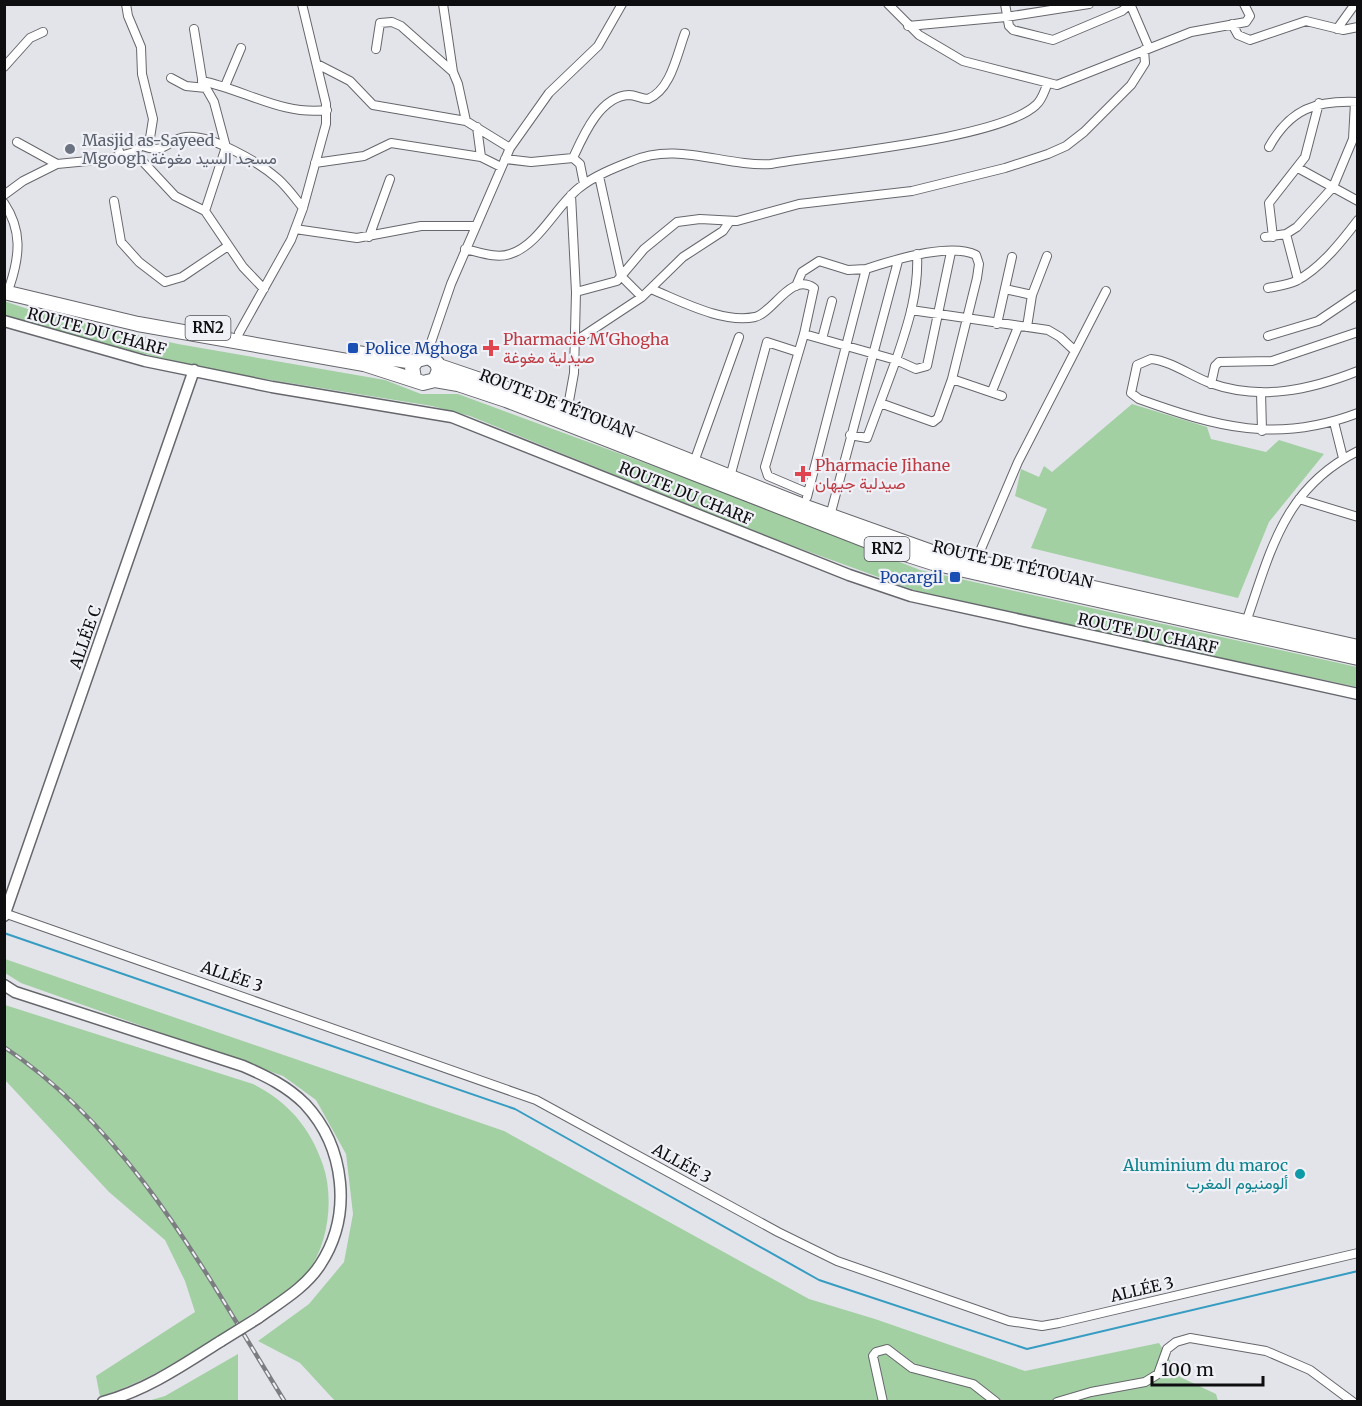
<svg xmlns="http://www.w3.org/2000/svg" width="1362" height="1406" font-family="Merriweather,Vazirmatn,serif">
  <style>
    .green { fill: #a2d0a3 }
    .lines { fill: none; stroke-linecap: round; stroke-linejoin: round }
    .stream { stroke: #369cc1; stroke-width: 2 }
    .minor-casing { stroke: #66676c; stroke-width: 10 }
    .tertiary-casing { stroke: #66676c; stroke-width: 13 }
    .trunk-casing { stroke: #66676c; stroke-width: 16 }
    .minor { stroke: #fff; stroke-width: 8 }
    .tertiary { stroke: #fff; stroke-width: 10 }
    .trunk { stroke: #fff; stroke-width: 14 }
    .rail-casing { stroke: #7c7d81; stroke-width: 4.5 }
    .rail { stroke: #f0f1f7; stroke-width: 2; stroke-dasharray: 7; stroke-linecap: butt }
    .tertiary-bridge-casing { stroke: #66676c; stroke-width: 13; stroke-linecap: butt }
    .tertiary-bridge { stroke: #fff; stroke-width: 10 }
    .worship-dot { fill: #6b7280; stroke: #f0f1f7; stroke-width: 2 }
    .transit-dot { fill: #1a4fb4; stroke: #f0f1f7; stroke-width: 2 }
    .health-dot { fill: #e0444e; stroke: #f0f1f7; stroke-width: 2 }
    .culture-dot { fill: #0f9aa8; stroke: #f0f1f7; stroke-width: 2 }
    .labels { text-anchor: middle; stroke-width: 4.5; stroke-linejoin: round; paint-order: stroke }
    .shield { fill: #f0f1f7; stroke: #525255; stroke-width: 1.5 }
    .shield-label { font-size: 15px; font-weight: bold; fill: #0e0e10 }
    .worship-label { font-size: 16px; fill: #5b616d; stroke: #f0f1f7; text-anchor: start }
    .street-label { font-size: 16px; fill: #0e0e10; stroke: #f0f1f7 }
    .health-label { font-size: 16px; fill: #be3a42; stroke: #f0f1f7; text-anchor: start }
    .transit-label { font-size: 16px; fill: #164399; stroke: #f0f1f7; text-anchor: start }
    .culture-label { font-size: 16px; fill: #0d838f; stroke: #f0f1f7; text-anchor: end }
  </style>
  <rect width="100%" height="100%" fill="#e3e4ea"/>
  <!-- green -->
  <path class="green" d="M4,301L40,313L178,344L385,380L421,394H458L716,489L920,570L1357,667V687L928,595L760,534L470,416L432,406L215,371L120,348L5,315Z
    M1132,404L1207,427L1211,439L1266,452L1279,440L1324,454L1269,522L1238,598L1031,548L1047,509L1015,496L1021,469L1039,477L1044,466L1052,472Z
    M5,959L504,1131L809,1299L875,1319L1025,1371L1159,1343L1180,1377L1216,1394L1218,1401H335L300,1363L258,1341L309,1304L344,1262L353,1214L346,1154L316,1100L283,1076L21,983L5,973Z
    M5,1005L253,1084C288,1102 310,1127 323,1165C335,1200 328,1252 301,1280C289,1292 270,1301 256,1311C206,1345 158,1377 100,1397L96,1376L195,1312L185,1281L165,1240L109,1192L5,1080Z
    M238,1354V1401H148L165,1396Z"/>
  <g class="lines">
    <!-- stream -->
    <path class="stream" d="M4,933L515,1109L819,1280L1027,1349L1358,1271"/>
    <!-- minor casing -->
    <g class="minor-casing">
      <path id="minor" d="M126,4L128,16L141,47L142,74L153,119L150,138L134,152L175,196L205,211L243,267L264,289
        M443,4L453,72
        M888,4L919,35L963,61L1057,85L1191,32L1246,22L1250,16L1244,4
        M1005,4L1009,26L1013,30L1053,40L1122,11L1130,4
        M1131,6L1149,48
        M1232,24L1238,35L1250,40L1306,21L1343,30L1358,27
        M908,26L1006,17L1089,4
        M194,29L203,85
        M1337,29L1355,4
        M376,49L380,23L392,22L401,26L453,72L458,84L466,121
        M317,64L350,81L373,105L466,121L510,148
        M4,67L30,38L43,32
        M171,78L186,86L206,88L214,102L226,147L205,211
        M202,81C245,90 283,116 327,110
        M225,86L241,48
        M477,127L481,157L501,167
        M114,139L121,156
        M17,142L57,164L109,159L134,152
        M143,146C166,155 167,139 186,137C211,134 260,163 278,179C288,188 295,198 303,208
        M1269,147C1290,109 1316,100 1358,102
        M573,158C583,136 600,96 629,95C636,95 641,99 648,99C671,90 677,54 685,33
        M505,159L531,162L573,158L580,164L584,184
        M315,163L364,156L391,143L481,157
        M1298,168L1358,201
        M599,176L621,276L642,297
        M4,195L23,181L57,164
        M114,201L121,242L139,262L165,282L182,277L228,246
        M4,203C22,230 20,255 10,285
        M295,229L357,238L421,226H475
        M1286,234L1298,280
        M369,237L390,179
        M1265,237L1286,234L1297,227L1333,187L1353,139L1355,102
        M1273,237L1269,203L1305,157L1319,103
        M465,249C479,252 496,259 510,254C539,245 556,206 579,188C594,176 614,168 632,161C677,141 725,167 771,164C827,154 1000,139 1036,105C1042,100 1044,92 1047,85
        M951,252L927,366L916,369L896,360L880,403L933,422L938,418L952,379
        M796,286L802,272L819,261L848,270L866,269
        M1268,288C1277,286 1288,285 1296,281C1320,269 1342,241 1358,220
        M651,289C681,301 723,324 755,317C774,312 791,272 814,288L804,334L765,467L768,476L808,493L807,497
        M1005,289L1032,295
        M576,292L617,281L644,249L677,222L700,219L737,221L799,204L912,191L1005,168L1048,154L1066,146L1084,132L1131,85L1145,63L1144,50
        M911,310L1048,330L1060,337L1075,351
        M997,324L1012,257
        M1027,327L1032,295L1047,256
        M239,333L291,240L303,208L326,124V104L302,4
        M804,334L896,360C908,325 919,291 917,254
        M1268,336L1318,321L1358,294
        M822,339L832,301
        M574,342L642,297L683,257L723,231L730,221
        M426,357L451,284L510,148L549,93L598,46L622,4
        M1358,371C1310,390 1260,401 1210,383C1191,376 1171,361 1151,359L1137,365L1131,393L1139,399C1217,427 1277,444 1358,413
        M1211,384L1215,366L1219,362L1272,361L1358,332
        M992,391L1018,327
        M1261,392L1262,431
        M567,412L574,373L576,292L571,195
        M1334,422L1343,458
        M850,435L867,438L880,403
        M694,462L739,337
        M730,477L767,342L798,352
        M808,493L866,269C893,260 950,242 976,255L979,264L977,278L952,379L1002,396
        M1299,499L1358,517
        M830,516L898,261
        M975,563L1018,462L1106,291
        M1246,622C1271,550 1284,488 1358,451
        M4,913L536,1100L778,1232L837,1261L1009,1321L1042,1326L1059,1323L1358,1253
        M883,1402L873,1356L876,1352L887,1349L912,1368L973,1384L996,1402
        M1057,1402L1091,1392L1145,1382L1158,1374L1167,1349L1176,1342L1190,1338L1266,1351L1310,1370L1353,1402"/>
    </g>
    <!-- tertiary casing -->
    <g class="tertiary-casing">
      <path id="tertiary" d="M4,321L145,361L272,387L452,417L849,575L911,596L1358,694
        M4,916L194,370
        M4,985L15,992L243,1066C266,1076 287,1086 305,1104C345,1147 353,1215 320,1265C305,1288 280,1302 258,1318
        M103,1402C147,1390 183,1365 221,1341"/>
    </g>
    <!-- trunk casing -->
    <g class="trunk-casing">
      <path id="trunk" d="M4,292L138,324L364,364L423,383L435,380L439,370L437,363L429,357L417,360L412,367L414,378
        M357,353L414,362
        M439,366L524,395L806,507L932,552L1358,647
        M435,380L458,384L506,400L883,547L933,563L1358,658"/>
    </g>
    <!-- minor -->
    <use href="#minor" class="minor"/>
    <!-- tertiary -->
    <use href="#tertiary" class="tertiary"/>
    <!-- trunk -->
    <use href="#trunk" class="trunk"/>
    <!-- rail casing -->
    <g class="rail-casing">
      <path id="rail" d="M4,1047C133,1133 205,1273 285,1402"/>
    </g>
    <!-- rail -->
    <use href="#rail" class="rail"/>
    <!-- tertiary-bridge casing -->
    <g class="tertiary-bridge-casing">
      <path id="tertiary-bridge" d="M221,1341L258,1318"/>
    </g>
    <!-- tertiary-bridge -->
    <use href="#tertiary-bridge" class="tertiary-bridge"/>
  </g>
  <!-- markers -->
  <circle class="worship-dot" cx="70" cy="149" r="6"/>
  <g class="transit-dot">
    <rect x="347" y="342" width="12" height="12" rx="3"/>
    <rect x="949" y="571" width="12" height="12" rx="3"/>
  </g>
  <g class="health-dot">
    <path d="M488 339h6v6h6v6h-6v6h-6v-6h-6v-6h6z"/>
    <path d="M800 465h6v6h6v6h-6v6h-6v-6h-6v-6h6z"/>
  </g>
  <circle class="culture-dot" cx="1300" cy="1174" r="6"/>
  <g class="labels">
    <!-- shield labels -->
    <g class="shield">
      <rect x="185.5" y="316" width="45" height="24" rx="4.5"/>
      <rect x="864.5" y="537" width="45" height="24" rx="4.5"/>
    </g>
    <g class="shield-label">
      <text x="208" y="333">RN2</text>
      <text x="887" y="554">RN2</text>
    </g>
    <!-- worship labels -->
    <g class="worship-label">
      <text x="82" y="146">Masjid as-Sayeed<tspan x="82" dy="18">Mgoogh مسجد السيد مغوغة</tspan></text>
    </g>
    <!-- street labels -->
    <g class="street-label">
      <text transform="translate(97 331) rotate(15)" y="6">ROUTE DU CHARF</text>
      <text transform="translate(557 403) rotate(21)" y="6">ROUTE DE TÉTOUAN</text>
      <text transform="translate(686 493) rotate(22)" y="6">ROUTE DU CHARF</text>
      <text transform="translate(1013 564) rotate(13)" y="6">ROUTE DE TÉTOUAN</text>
      <text transform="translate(1148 633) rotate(12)" y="6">ROUTE DU CHARF</text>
      <text transform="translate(85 637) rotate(-71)" y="6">ALLÉE C</text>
      <text transform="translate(232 976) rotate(19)" y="6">ALLÉE 3</text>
      <text transform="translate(682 1163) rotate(29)" y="6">ALLÉE 3</text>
      <text transform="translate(1142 1289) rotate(-13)" y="6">ALLÉE 3</text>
    </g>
    <!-- health labels -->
    <g class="health-label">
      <text x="503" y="345">Pharmacie M'Ghogha<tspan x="503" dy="18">صيدلية مغوغة</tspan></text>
      <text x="815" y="471">Pharmacie Jihane<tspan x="815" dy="18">صيدلية جيهان</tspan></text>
    </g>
    <!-- transit labels -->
    <g class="transit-label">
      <text x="365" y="354">Police Mghoga</text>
      <text x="943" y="583" text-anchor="end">Pocargil</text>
    </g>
    <!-- culture labels -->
    <g class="culture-label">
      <text x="1288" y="1171">Aluminium du maroc<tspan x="1288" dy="18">ألومنيوم المغرب</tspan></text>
    </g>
  </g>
  <!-- border -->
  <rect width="1362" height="1406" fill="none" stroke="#0e0e10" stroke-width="12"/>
  <!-- scale -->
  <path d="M1152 1376v9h111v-9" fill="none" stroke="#0e0e10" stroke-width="3"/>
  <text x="1161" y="1376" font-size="18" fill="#0e0e10" stroke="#f0f1f7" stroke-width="4.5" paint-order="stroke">100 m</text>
</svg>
